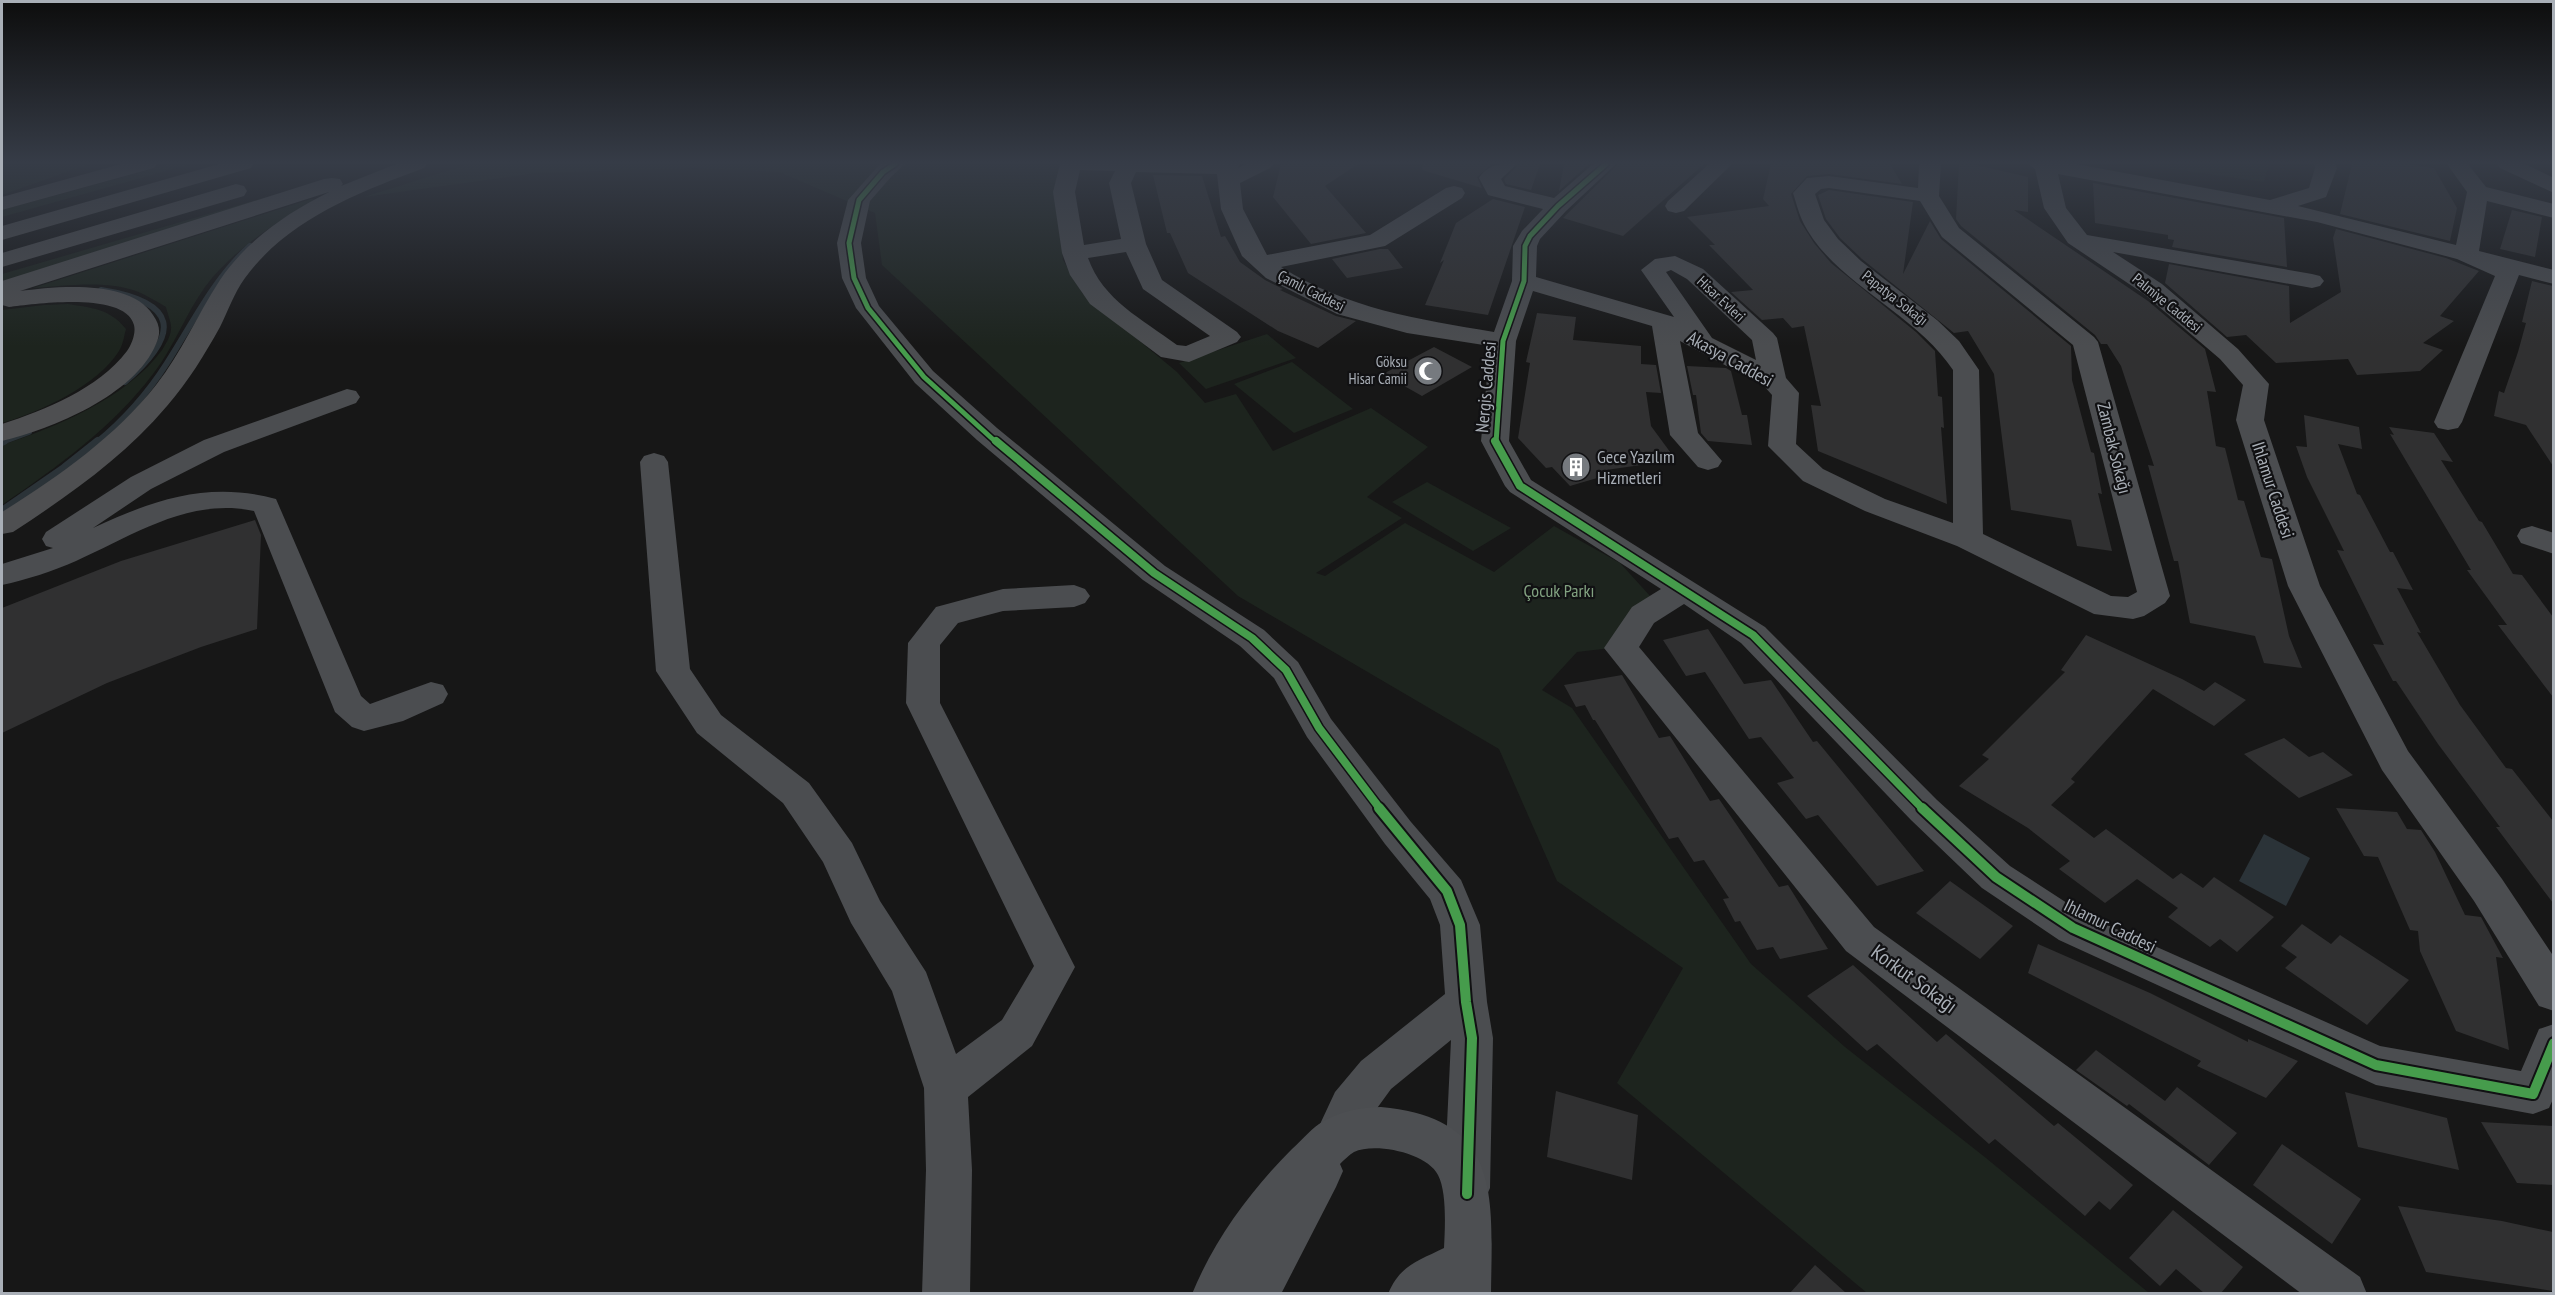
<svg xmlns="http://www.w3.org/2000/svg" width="2555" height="1295" font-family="'PT Sans Narrow',sans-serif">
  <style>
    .green { fill: #1d241e }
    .water { fill: #2b3338 }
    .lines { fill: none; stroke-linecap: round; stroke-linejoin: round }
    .stream-far1 { stroke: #2b3338; stroke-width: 6 }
    .stream { stroke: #2b3338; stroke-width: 8 }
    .building { fill: #303031 }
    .minor { fill: #4b4d50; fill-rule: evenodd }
    .major { fill: #4d4f52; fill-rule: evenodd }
    .highway { fill: #4e4f51; fill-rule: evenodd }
    .cycleway-far2-casing { stroke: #111113; stroke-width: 8 }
    .cycleway-far1-casing { stroke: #111113; stroke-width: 11 }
    .cycleway-casing { stroke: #111113; stroke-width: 14 }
    .cycleway-far2 { stroke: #469c4c; stroke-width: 5 }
    .cycleway-far1 { stroke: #469c4c; stroke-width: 8 }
    .cycleway { stroke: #469c4c; stroke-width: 10 }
    .labels { text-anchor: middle; stroke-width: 4.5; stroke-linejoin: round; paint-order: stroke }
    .far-street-label { font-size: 15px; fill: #a9afb7; stroke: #111113 }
    .far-poi-label { font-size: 15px; fill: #a9afb7; stroke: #111113; text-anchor: end }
    .street-label { font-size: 18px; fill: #a9afb7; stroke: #111113 }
    .poi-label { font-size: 18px; fill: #a9afb7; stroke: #111113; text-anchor: start }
    .park-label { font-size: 18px; fill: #82a281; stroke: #111113 }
    .near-street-label { font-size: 21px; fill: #a9afb7; stroke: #111113 }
  </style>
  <rect width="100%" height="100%" fill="#171717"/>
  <!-- green -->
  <path class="green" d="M2,164H89L2,195Z
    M170,164H191L2,217V210Z
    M469,164H1064L1058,196L1063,260L1083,294L1177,372L1205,403L1236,394L1273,451L1371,408L1428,447L1367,497L1402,518L1316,573L1325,576L1405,523L1494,572L1554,526L1620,563L1651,597L1611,648L1577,652L1542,690L1572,708L1751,964L1845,1047L1986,1158L2149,1293H1867L1617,1083L1683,968L1557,881L1499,749L1238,596L882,265L875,213L779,172L694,168L536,173L364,197Z
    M2138,164H2269L2264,182Z
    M363,169L2,284V274Z
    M311,199H315C275,224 233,249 205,287C185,315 174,347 153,374C112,428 57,467 2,505V445C56,427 127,398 162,350C165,345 171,336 171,329C172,323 167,313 166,307C158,302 149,297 141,293C109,279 66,286 33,288Z
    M68,304C93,308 110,309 126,329C124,336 123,345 119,351C97,386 40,412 2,423V310L44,305Z
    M1267,334L1296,358L1206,389L1179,363Z
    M1292,362L1353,409L1294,433L1234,384Z
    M1427,482L1511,528L1473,551L1392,502Z"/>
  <!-- water -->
  <path class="water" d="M2264,834L2310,858L2286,906L2239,881Z"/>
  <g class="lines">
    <!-- stream-far1 -->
    <path class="stream-far1" d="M101,290C178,302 182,333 125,382
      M2,442L29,432
      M96,443C124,420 148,393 167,363C194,321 213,280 250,246"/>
    <!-- stream -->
    <path class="stream" d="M2,442L4,441
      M2,511L64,468L98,441"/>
  </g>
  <!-- building -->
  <path class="building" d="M1281,164H1358L1325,186L1366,233L1311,244L1273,197Z
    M1423,164H1492L1477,177L1482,188L1422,170Z
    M1519,164H1540L1531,190L1506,184L1504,179Z
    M1564,164H1589L1559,191Z
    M1618,164H1704L1623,236L1563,218Z
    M1771,164H1890L1902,184L1829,174L1807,176L1791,194L1800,221L1814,243L1831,263L1916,332L1935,351L1938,396L1942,397L1944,428L1941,427L1947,504L1818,451L1811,405L1821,406L1804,326L1792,328L1783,318L1762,320L1731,292L1753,290L1709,245H1715L1687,217L1769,206L1763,199Z
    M1959,164H1972L2028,177V212L2014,210L2148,301L2205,349L2216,392L2207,391L2216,446L2225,448L2238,500L2244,501L2261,557L2272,559L2289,636L2302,668L2264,663L2255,636L2190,623L2178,561H2174L2148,465L2154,466L2121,366L2107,344H2101L2095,335L1961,226L1956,219Z
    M2352,164H2406L2434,168L2457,208L2450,241L2340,214Z
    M1153,175L1202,176L1221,237L1225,236L1240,262L1265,280L1283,289L1280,290L1336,316L1356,321L1318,348L1278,331L1188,273L1170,233H1167Z
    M2093,183L2284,218L2287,267L2172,247L2174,240L2168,239V235L2095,223Z
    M1829,190L1913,202L1903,274L1930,221L1941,239L2071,346L2072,380L2091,452L2094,453L2102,494L2098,493L2112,551L2077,546L2071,520L2011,510L1994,374L1968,331L1954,333L1862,259L1840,238L1826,219L1818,195Z
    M1493,199L1525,207L1488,315L1425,305L1444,260L1440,263L1456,223Z
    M2512,210L2542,217L2535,257L2500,249Z
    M2336,229L2446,258L2479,271L2440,316L2454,321L2423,343L2443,350L2420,371L2357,375L2348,359L2276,363L2246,335L2227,337L2165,283L2169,264L2289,286L2290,323L2341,292L2333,238Z
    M1380,249H1388L1403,268L1347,278L1332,259Z
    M2532,281L2553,286V466L2526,425L2494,416L2499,391L2504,393L2518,352L2526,323L2522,322Z
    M1537,313L1576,317L1573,340L1641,346V364L1656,365L1661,393L1646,392L1651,426L1676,460L1599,471L1604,476L1570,486L1552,467L1546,468L1518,438L1530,363L1526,362Z
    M1434,347L1472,367L1422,396L1383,374Z
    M1687,366L1726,368L1731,371L1742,415H1747L1752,445L1708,441L1701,433L1696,395H1693Z
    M2304,415L2359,427L2362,449L2338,444L2357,494L2360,495L2390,552H2393L2413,590L2397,588L2421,633L2417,632L2460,705L2506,768L2512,769L2553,821V903L2496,827H2500L2438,744L2396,681H2393L2373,644L2384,645L2337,550L2344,551L2307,477L2296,446L2307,447Z
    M2389,427L2434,433L2453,462L2441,460L2479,521L2482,522L2513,574L2522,575L2553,617V697L2498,625H2507L2467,570H2471L2390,434L2394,435Z
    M255,520L261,535L257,629L201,647L107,683L2,733V608L121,561Z
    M1708,629L1744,684L1771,680L1813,742L1817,741L1924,871L1877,886L1818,815L1806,819L1777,783L1794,778L1761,737L1749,739L1705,672L1686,676L1663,640Z
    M2086,635L2182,679L2204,691L2215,682L2246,700L2214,726L2153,689L2071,779L2075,782L2051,805L2094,838L2106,829L2173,879L2181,873L2203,888L2214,877L2274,917L2237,952L2220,939L2210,947L2168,917L2178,908L2137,879L2105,903L2059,869L2070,861L2028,828L1959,786L1989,759L1982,755L2065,672L2061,670Z
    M1622,675L1659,738L1670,736L1710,801L1719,799L1779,887L1788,885L1828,949L1780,959L1773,947L1757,950L1740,921L1735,922L1723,899L1729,898L1704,860L1694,862L1678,837L1669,839L1595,720H1593L1585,705L1576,707L1564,685Z
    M2284,738L2309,757L2323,752L2353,775L2299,798L2244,754Z
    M2336,808L2397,812L2407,829L2421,830L2435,852L2465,915L2481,917L2503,958L2496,957L2509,1050L2456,1031L2420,951L2418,931L2410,930L2378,857L2364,856Z
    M1950,881L2013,926L1980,959L1916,913Z
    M2302,924L2331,944L2340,935L2409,980L2367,1025L2285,968L2297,957L2281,946Z
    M2038,944L2150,993L2248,1042V1039L2298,1061L2266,1098L2197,1066L2201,1061L2028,973Z
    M1853,965L1937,1042L1946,1034L2054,1126L2058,1123L2133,1185L2110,1210L2099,1201L2085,1216L1995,1139L1989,1144L1877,1044L1867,1051L1807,996Z
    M2096,1050L2165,1101L2177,1087L2237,1133L2209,1165L2129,1104L2127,1106L2076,1070Z
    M1556,1091L1638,1115L1632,1180L1547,1157Z
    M2345,1092L2447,1118L2459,1170L2358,1147Z
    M2481,1122L2553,1126V1185L2517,1183Z
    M2282,1144L2361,1199L2332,1244L2253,1185Z
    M2398,1206L2502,1221L2553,1232V1291L2426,1272Z
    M2173,1210L2243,1267L2221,1293H2204L2176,1269L2160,1286L2129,1258Z
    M1815,1265L1846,1293H1790Z"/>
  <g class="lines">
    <!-- minor -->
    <path class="minor" d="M880,164H905L891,177L870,201L861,243L866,278L879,306L933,371L997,428L1165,566L1264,630L1298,662L1331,719L1411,822L1461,880L1480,925L1487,1002L1493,1038L1490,1188L1483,1204L1467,1211L1451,1204L1444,1188L1451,1040L1391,1089L1367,1122L1353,1152L1337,1158L1321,1152L1314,1137L1335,1092L1361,1061L1445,994L1440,925L1430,899L1385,844L1307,737L1274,678L1240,646L1143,580L977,440L915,383L856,308L842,278L837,243L848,200Z
      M1060,164H1240L1238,168L1245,164H1273L1270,168L1240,183L1243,209L1267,255L1370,235L1446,188L1454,186L1462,188L1465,193L1462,198L1385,246L1281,267C1348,309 1417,319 1494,332L1512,281L1513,246L1522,231L1543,209L1488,195L1479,178C1489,163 1501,164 1517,164L1501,179L1505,186L1554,198L1593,164H1616L1566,211L1540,239L1537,246L1536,277L1674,317L1641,270L1655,259L1675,256L1703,269L1773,333L1777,338L1786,378L1799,393L1796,444L1823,469L1885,499L1953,523V370C1914,311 1831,282 1802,220C1798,211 1796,202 1793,193L1807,178L1829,176L1918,188L1919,164H1941L1939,196L1959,228L2094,337L2098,342L2170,596L2165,603L2144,616L2133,619L2094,614L1957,546L1865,511L1803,481L1768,446L1772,395L1764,386L1680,341L1698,433L1722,461L1718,467L1708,470L1698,467L1670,435L1652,326L1533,291L1516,341L1509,441L1531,480L1765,627L1937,800L2010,866L2087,916L2380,1046L2521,1071L2539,1029L2554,1024V1097L2549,1108L2533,1114L2376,1085L2059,940L1982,888L1911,820L1741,643L1684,604L1654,623L1639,647L1874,927L2360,1277L2367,1294H2302L1846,951L1604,648L1632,607L1661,589L1510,492L1505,486L1481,441L1490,346L1407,333L1337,314L1266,278L1242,256L1221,209L1217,174L1136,172L1131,183L1146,244L1162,280L1237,332L1241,337L1237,342L1189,362L1161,357L1090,304L1070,275L1062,253L1053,192ZM1080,170L1115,171L1109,183L1121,239L1084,245L1075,192ZM1829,188L1920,201L1942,237L2073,345L2137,592L2128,597L2111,596L1983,534L1979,370L1959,341L1937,320L1861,261L1838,239L1824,220L1815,194L1821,189ZM1126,252L1143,289L1210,336L1186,346L1177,345C1142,319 1103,300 1088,258ZM1671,270L1687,279L1752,340L1756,360L1712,338L1666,272Z
      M1709,164H1732L1684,211L1676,213L1668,211L1665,206L1668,201Z
      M2029,164H2076L2270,200L2309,188L2315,168L2314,164H2335L2337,168L2326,197L2298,206L2456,245L2467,192L2447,164H2468L2486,187L2554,204V218L2487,201L2479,251L2554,270V284L2519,275L2462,422L2458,428L2448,430L2438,428L2434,422L2495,276L2457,259L2317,222L2058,174L2066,208L2087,235L2312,274L2320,276L2324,281L2320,286L2312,288L2113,252L2162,284L2238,349L2269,384L2264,420L2320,586L2408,751L2502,879L2554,957V1011L2539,1006L2474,901L2382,770L2288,586L2236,420L2243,385L2220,359L2144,294L2068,243L2044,208L2035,169Z
      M2497,164H2525L2554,178V193L2500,168Z
      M347,389L356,391L360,397L356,403L224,452L151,489L93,528C155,499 209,481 276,499L361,696L370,704L431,682L443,685L448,694L443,703L403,721L364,731L352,727L335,712L254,511C189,497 132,536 76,561C53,571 26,580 2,585V564L53,548L46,546L42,539L46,532L131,477L204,440Z
      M654,453L664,456L668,462L690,669L721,715L809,783L852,843L880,901L926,972L956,1054L1002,1020L1034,966L906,703L908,643L936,607L1003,589L1074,585L1085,589L1090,596L1085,603L1074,607L1003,611L958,623L940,645V703L1075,967L1032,1046L968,1097L972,1170L970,1294H922L926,1170L924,1088L892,991L851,923L823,862L783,803L697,733L656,671L640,462L644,456Z
      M2532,526L2554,533V554L2521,543L2517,536L2521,529Z"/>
    <!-- major -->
    <path class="major" d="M1381,1107C1503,1118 1492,1197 1491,1294H1388C1400,1265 1418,1261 1444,1248C1445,1228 1447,1192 1438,1175C1427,1153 1375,1142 1354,1152C1349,1155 1344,1160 1340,1164L1343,1171L1336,1187L1281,1294H1192C1214,1240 1251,1190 1292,1149C1301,1141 1309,1131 1319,1124C1337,1112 1360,1107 1381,1107Z"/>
    <!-- highway -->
    <path class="highway" d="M121,164H157L154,168L2,210V197Z
      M219,164H254L251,168L2,240V226Z
      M396,164H427L424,168C359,192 287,220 245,278C234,293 228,311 220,327C205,354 188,382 167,406C124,457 68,496 13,532L2,534V512C58,477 115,437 156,385C182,352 197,315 220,280C247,240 287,213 329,192L20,291C57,286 131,279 153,315C160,325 161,333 156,344C135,395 52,429 2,441V424C45,410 98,389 127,351C132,344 136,333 134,325C125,291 35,304 9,307L2,305V281L324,179L332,178L340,179L343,184L341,186Z
      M236,184L244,186L247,191L244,196L2,267V253Z"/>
    <!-- cycleway-far2 casing -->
    <g class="cycleway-far2-casing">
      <path id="cycleway-far2" d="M895,164L883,172L859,200L849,243L854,278L868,308L924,377L997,443
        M1496,443L1503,341L1524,281L1525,246L1530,236L1558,206L1606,164"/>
    </g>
    <!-- cycleway-far1 casing -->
    <g class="cycleway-far1-casing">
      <path id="cycleway-far1" d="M996,441L1154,573L1252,638L1286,670L1319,728L1381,810
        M1495,441L1520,486L1753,635L1924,810"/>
    </g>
    <!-- cycleway casing -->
    <g class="cycleway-casing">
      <path id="cycleway" d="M1379,808L1447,891L1460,925L1466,1002L1472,1038L1467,1194
        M1922,808L1996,877L2073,928L2376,1065L2533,1094L2554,1043"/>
    </g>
    <!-- cycleway-far2 -->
    <use href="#cycleway-far2" class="cycleway-far2"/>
    <!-- cycleway-far1 -->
    <use href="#cycleway-far1" class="cycleway-far1"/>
    <!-- cycleway -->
    <use href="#cycleway" class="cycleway"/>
  </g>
  <!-- sky -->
  <linearGradient id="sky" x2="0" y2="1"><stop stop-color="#0d0d0d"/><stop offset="0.47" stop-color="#363c47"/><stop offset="1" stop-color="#363c47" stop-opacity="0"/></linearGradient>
  <rect width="2555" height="346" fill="url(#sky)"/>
  <!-- icons -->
  <defs>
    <g id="mosque-disc" transform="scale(1.5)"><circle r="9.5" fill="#767a7f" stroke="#111113"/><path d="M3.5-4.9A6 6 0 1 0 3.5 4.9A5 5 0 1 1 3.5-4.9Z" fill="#fff"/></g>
    <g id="building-disc" transform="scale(1.5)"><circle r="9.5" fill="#767a7f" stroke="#111113"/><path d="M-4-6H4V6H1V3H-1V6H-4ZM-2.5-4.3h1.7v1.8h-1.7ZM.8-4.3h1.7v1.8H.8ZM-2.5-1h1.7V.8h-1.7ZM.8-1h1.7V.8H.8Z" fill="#fff"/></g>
  </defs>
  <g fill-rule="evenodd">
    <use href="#mosque-disc" x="1428" y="371"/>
    <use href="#building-disc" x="1576" y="467"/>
  </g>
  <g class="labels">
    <!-- far-street labels -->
    <g class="far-street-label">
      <text transform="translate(1311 291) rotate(27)" y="5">Çamlı Caddesi</text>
      <text transform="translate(1895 298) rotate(38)" y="5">Papatya Sokağı</text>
      <text transform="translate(1721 299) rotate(43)" y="5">Hisar Evleri</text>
      <text transform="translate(2167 303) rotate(39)" y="5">Palmiye Caddesi</text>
    </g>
    <!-- far-poi labels -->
    <g class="far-poi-label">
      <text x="1407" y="367">Göksu<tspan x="1407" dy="17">Hisar Camii</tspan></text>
    </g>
    <!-- street labels -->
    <g class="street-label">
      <text transform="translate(1730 359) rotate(29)" y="6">Akasya Caddesi</text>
      <text transform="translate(1486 387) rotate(-85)" y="6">Nergis Caddesi</text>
      <text transform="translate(2114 448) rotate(76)" y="6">Zambak Sokağı</text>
      <text transform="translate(2273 490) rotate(72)" y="6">Ihlamur Caddesi</text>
      <text transform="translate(2110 926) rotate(26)" y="6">Ihlamur Caddesi</text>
    </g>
    <!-- poi labels -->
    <g class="poi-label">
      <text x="1597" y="463">Gece Yazılım<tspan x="1597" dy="21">Hizmetleri</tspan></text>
    </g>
    <!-- park labels -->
    <g class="park-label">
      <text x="1559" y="597">Çocuk Parkı</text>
    </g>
    <!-- near-street labels -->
    <g class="near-street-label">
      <text transform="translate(1914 979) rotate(36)" y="7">Korkut Sokağı</text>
    </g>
  </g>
  <!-- border -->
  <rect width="2555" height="1295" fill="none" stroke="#a9afb7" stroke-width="6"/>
</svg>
